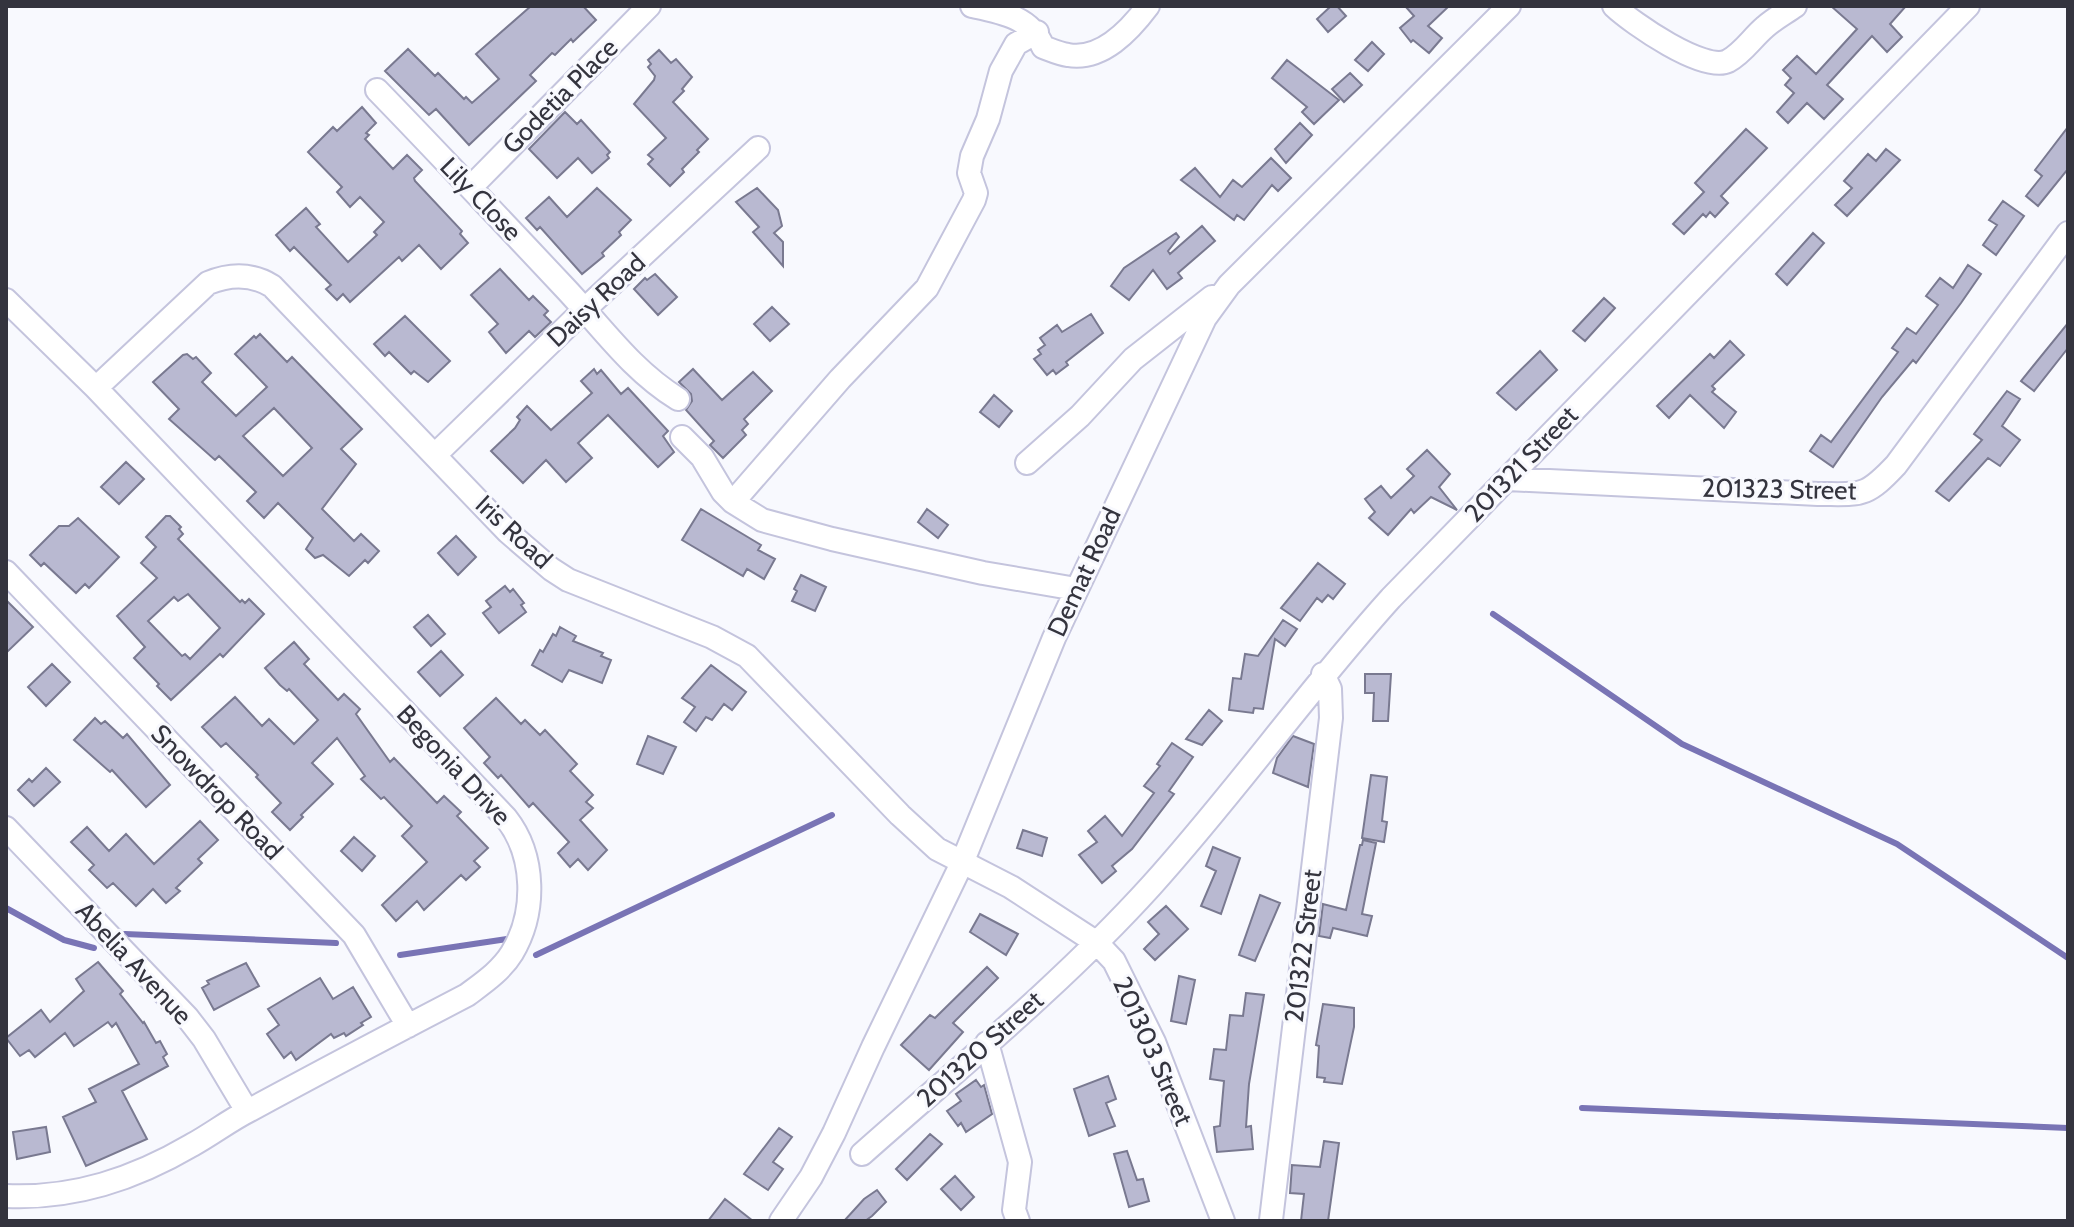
<svg xmlns="http://www.w3.org/2000/svg" width="2074" height="1227" font-family="Cabin,sans-serif">
  <style>
    .lines { fill: none; stroke-linecap: round; stroke-linejoin: round }
    .stream { stroke: #7974b5; stroke-width: 6 }
    .building { fill: #b9b9d1; stroke: #797990; stroke-width: 2; fill-rule: evenodd }
    .minor-casing { stroke: #c4c4dd; stroke-width: 26 }
    .minor { stroke: #fff; stroke-width: 22 }
    .labels { text-anchor: middle; stroke-width: 6; stroke-linejoin: round; paint-order: stroke }
    .street-label { font-size: 26px; fill: #34343e; stroke: #f8f9fe }
  </style>
  <rect width="100%" height="100%" fill="#f8f9fe"/>
  <g class="lines">
    <!-- stream -->
    <path class="stream" d="M1493,614L1682,744L1897,844L2068,958
      M6,908L64,940L94,948
      M125,934L336,943
      M400,955L507,939
      M536,955L832,815
      M1582,1108L2068,1128"/>
  </g>
  <!-- building -->
  <path class="building" d="M531,6H583L596,20L573,42L571,39L555,55L552,53L530,75L536,81L469,145L436,109L429,115L385,71L408,49L435,76L438,73L464,99L466,97L472,103L499,79L476,54Z
    M1331,6H1337L1346,16L1328,32L1317,19Z
    M1405,6H1449L1428,26L1442,38L1429,53L1413,40L1411,42L1400,28L1414,16Z
    M1831,6H1906L1890,24L1902,37L1887,52L1872,36L1827,85L1843,99L1824,119L1807,103L1788,123L1777,112L1794,93L1785,85L1791,78L1783,70L1797,56L1816,74L1857,29Z
    M1372,42L1384,54L1368,71L1355,60Z
    M659,50L671,63L676,59L692,77L682,89L684,91L673,102L708,139L697,150L699,152L682,169L684,172L670,186L648,164L653,159L648,155L666,138L634,104L654,80L655,76L648,67L651,64L648,60Z
    M1287,60L1339,100L1314,124L1302,112L1307,107L1272,78Z
    M1350,73L1362,85L1344,102L1332,89Z
    M362,107L376,123L366,133L369,135L365,139L393,169L407,155L422,170L414,178L415,181L462,231L460,234L468,243L441,269L419,245L402,261L399,257L350,302L343,294L337,300L326,289L331,285L294,247L290,251L276,235L306,208L320,224L316,227L348,262L377,235L374,232L384,222L360,197L350,207L337,192L342,187L308,152L333,127L337,131Z
    M565,112L577,124L581,120L610,152L607,155L609,158L592,173L578,158L557,178L529,149Z
    M1300,123L1312,135L1286,163L1275,149Z
    M2068,127V169L2038,206L2026,196L2042,176L2035,170Z
    M1746,129L1767,148L1721,196L1728,203L1715,217L1710,212L1706,217L1703,214L1684,234L1673,224L1704,192L1695,183Z
    M1886,149L1900,160L1847,216L1835,205L1852,188L1844,181L1868,154L1876,161Z
    M1271,158L1291,178L1278,191L1272,185L1244,220L1237,215L1234,220L1181,180L1195,168L1220,197L1233,180L1242,187Z
    M597,188L631,220L619,232L621,235L602,253L604,256L582,274L540,227L537,230L526,218L549,197L567,217Z
    M757,188L778,210L782,226L774,233L783,242V266L753,232L759,227L736,202Z
    M2003,201L2024,216L1996,255L1983,245L1997,225L1989,220Z
    M1202,226L1215,241L1178,273L1182,278L1167,289L1153,270L1129,300L1111,286L1124,268L1176,233L1179,237L1168,251L1170,254Z
    M1813,233L1824,243L1787,285L1776,274Z
    M1968,265L1981,274L1961,303L1916,363L1913,360L1882,397L1833,467L1810,451L1821,435L1831,442L1898,352L1892,348L1907,328L1916,334L1938,305L1926,296L1940,278L1953,288Z
    M500,269L529,300L533,296L548,311L544,315L551,322L535,337L529,331L506,353L489,332L498,324L471,295Z
    M655,274L677,297L658,315L634,289L645,278L647,280Z
    M1604,298L1615,308L1585,341L1573,331Z
    M772,307L789,324L770,341L754,324Z
    M1091,314L1103,333L1066,362L1068,365L1056,374L1053,370L1047,375L1034,359L1041,354L1038,350L1045,345L1040,338L1057,325L1062,332Z
    M405,316L450,361L428,382L414,371L411,374L389,352L385,356L374,344Z
    M2068,323V348L2034,391L2021,381Z
    M260,334L287,362L292,357L362,429L341,449L356,464L322,509L354,541L361,534L379,551L368,563L365,560L349,576L323,555L315,558L306,549L313,538L278,503L264,518L247,501L256,492L219,456L215,460L169,419L179,409L153,382L183,355L187,354L193,359L196,357L211,373L202,382L236,416L267,387L235,354L254,336L256,338ZM274,408L312,448L283,476L243,436Z
    M1730,341L1744,355L1712,386L1715,389L1712,392L1736,412L1724,428L1690,395L1669,418L1657,406L1710,354L1714,358Z
    M1540,351L1557,370L1516,410L1497,393Z
    M594,369L597,374L601,370L621,394L628,388L668,431L663,436L674,452L658,467L608,415L578,443L592,458L566,482L546,460L523,483L491,451L515,428L520,420L517,417L527,406L551,430L592,393L581,381Z
    M693,369L722,400L753,372L772,391L744,419L748,424L742,430L746,435L723,458L710,445L714,441L686,410L692,401L691,394L679,382Z
    M2007,391L2020,399L2002,426L2020,440L2000,466L1988,458L1949,501L1936,491L1982,440L1974,434Z
    M994,395L1012,411L999,427L980,412Z
    M1427,450L1450,474L1439,487L1457,510L1431,497L1414,513L1411,509L1388,535L1369,518L1375,512L1365,499L1381,486L1391,498L1414,476L1407,469Z
    M126,462L144,479L119,504L101,487Z
    M701,509L761,545L758,550L775,559L764,579L747,569L743,576L682,540Z
    M927,509L948,525L938,538L918,522Z
    M166,516H170L181,527L179,529L183,534L178,539L240,602L242,600L245,603L249,599L264,614L223,657L220,654L171,700L157,686L159,684L134,658L145,647L117,616L157,578L141,563L156,547L146,537ZM188,594L220,628L190,659L185,654L182,656L148,621L174,597L178,601Z
    M78,518L119,557L89,588L85,584L76,593L44,563L41,566L30,555L59,526H69Z
    M456,536L476,557L458,575L438,553Z
    M1318,563L1345,584L1333,599L1328,595L1322,602L1317,598L1300,621L1281,608Z
    M801,575L826,587L815,611L792,601L797,591L794,589Z
    M505,586L510,592L513,589L524,603L521,605L526,612L499,633L483,613L491,607L486,601Z
    M6,600L33,627L6,653Z
    M428,615L445,634L431,646L414,627Z
    M1283,620L1297,629L1285,646L1275,639L1263,709L1254,708L1253,713L1229,710L1233,678L1241,679L1245,654L1258,656Z
    M560,627L576,636L573,641L603,653L601,656L611,660L602,683L569,670L562,682L532,665L540,650L543,652L553,634L556,636Z
    M294,642L309,659L304,664L338,700L344,694L360,709L356,714L390,762L394,758L437,803L444,796L461,812L457,816L488,848L474,861L480,867L466,880L461,875L424,910L417,901L396,921L382,905L427,862L402,836L412,826L384,797L381,799L361,779L365,776L337,738L312,763L333,784L301,815L303,817L290,830L272,812L281,803L256,777L258,775L226,743L221,747L202,727L235,697L262,726L269,719L294,744L318,720L289,689L287,691L280,685L265,668Z
    M441,651L463,675L440,696L418,672Z
    M52,664L70,682L46,706L28,687Z
    M711,665L746,692L732,710L724,704L712,720L706,717L696,731L684,722L695,707L682,698Z
    M1365,674H1391L1388,721H1373L1374,693H1365Z
    M496,698L521,724L525,720L540,735L545,730L577,764L570,771L593,795L586,802L593,808L580,820L607,850L588,870L578,859L570,867L558,853L569,842L533,803L529,807L501,775L498,778L484,763L490,757L464,728Z
    M1209,710L1222,721L1202,745L1186,739Z
    M95,718L101,724L105,721L123,738L127,734L170,785L146,807L112,770L110,772L74,740Z
    M648,736L676,747L663,774L637,764Z
    M1293,736L1314,744L1308,787L1273,773L1277,758Z
    M1172,743L1193,757L1169,791L1174,794L1132,849L1112,866L1116,871L1102,883L1079,855L1097,842L1088,831L1105,816L1122,836L1154,793L1144,786L1160,766L1157,764Z
    M46,768L60,782L34,806L18,790L29,779L32,782Z
    M1371,775L1387,777L1382,821L1387,822L1384,842L1362,838Z
    M200,821L218,840L198,859L202,863L176,888L180,891L166,903L153,889L136,906L113,883L107,888L89,870L94,865L71,842L87,827L109,851L126,834L154,864Z
    M1023,830L1047,838L1042,856L1017,848Z
    M354,837L375,856L362,871L341,851Z
    M1363,840L1376,843L1362,914L1372,916L1367,936L1333,928L1330,938L1319,936L1323,904L1346,910L1360,845H1362Z
    M1213,847L1240,858L1221,914L1201,906L1216,871L1206,866Z
    M1260,895L1280,903L1255,961L1239,955Z
    M1166,906L1188,929L1155,960L1144,949L1159,934L1148,922Z
    M980,914L1018,934L1006,955L970,932Z
    M98,962L123,991L120,994L143,1023L144,1022L156,1043L160,1041L167,1054L163,1057L168,1066L122,1091L147,1139L86,1166L63,1117L96,1102L89,1089L139,1064L116,1023L112,1027L108,1022L74,1046L65,1033L35,1057L29,1050L20,1056L6,1038L41,1010L50,1022L84,991L76,979Z
    M246,963L259,986L214,1010L202,988L209,984L207,981Z
    M987,967L998,978L953,1023L963,1032L929,1070L901,1045L930,1015L935,1018Z
    M1179,976L1195,980L1186,1024L1171,1021Z
    M320,978L333,999L353,987L371,1017L361,1023L363,1025L346,1036L344,1033L334,1038L331,1034L296,1060L291,1052L284,1058L267,1034L279,1025L268,1009Z
    M1246,993L1264,995L1249,1084L1246,1127L1251,1126L1253,1149L1217,1152L1214,1127L1220,1126L1224,1081L1210,1079L1214,1049L1226,1050L1230,1015L1243,1016Z
    M1323,1004L1354,1008V1027L1342,1084L1324,1082L1325,1078L1317,1077L1319,1046L1316,1045Z
    M1108,1076L1116,1099L1106,1103L1115,1126L1089,1136L1074,1089Z
    M976,1080L981,1087L984,1085L992,1114L966,1132L961,1123L958,1126L947,1111L961,1101L956,1094Z
    M46,1127L50,1152L17,1159L13,1132Z
    M779,1128L792,1137L773,1162L783,1169L768,1190L744,1174Z
    M930,1134L942,1144L907,1180L896,1169Z
    M1324,1141L1339,1143L1328,1221H1301L1304,1194L1290,1193L1292,1165L1320,1167Z
    M1127,1151L1137,1180L1143,1179L1149,1201L1129,1207L1114,1154Z
    M955,1176L974,1197L961,1210L941,1189Z
    M877,1190L886,1202L872,1216L865,1221H844L864,1199Z
    M725,1199L753,1221H708Z"/>
  <g class="lines">
    <!-- minor casing -->
    <g class="minor-casing">
      <path id="minor" d="M972,6C1001,12 1031,17 1043,47C1051,50 1060,54 1068,55C1102,61 1130,30 1148,6
        M1614,6C1632,23 1704,73 1728,61C1743,53 1752,38 1765,27C1774,19 1785,13 1795,6
        M377,90C440,155 502,221 564,287C601,326 631,370 678,399
        M471,187L649,6
        M6,300L96,388L506,818C536,856 536,913 512,953C501,971 483,983 467,995C394,1033 322,1071 250,1110C230,1120 212,1134 192,1145C134,1179 74,1199 6,1196
        M96,388L208,283C230,274 251,273 272,286L508,532L551,569L568,580L712,637L747,656L900,815L937,849L1011,887L1097,943L1114,961L1154,1042L1223,1221
        M682,437L702,457L723,492L733,502L762,520L832,539L983,573L1076,589
        M436,454L585,309L758,148
        M1027,463L1080,416L1133,359L1212,297
        M1508,479L1818,494C1862,494 1865,498 1896,465L2068,233
        M733,502L840,379L927,288L974,200L976,193L969,173L972,156L988,119L1001,71L1016,44L1037,32
        M6,572L354,935L408,1026
        M6,828L187,1017L204,1039L247,1111
        M987,1043L1020,1162L1014,1210L1018,1221
        M862,1154C960,1067 1063,983 1151,886C1235,793 1307,691 1391,598L1968,6
        M1271,1220L1331,718L1330,689L1323,674
        M781,1221L811,1177L834,1133L873,1047L962,863L1054,638L1205,318L1229,285L1509,6"/>
    </g>
    <!-- minor -->
    <use href="#minor" class="minor"/>
  </g>
  <g class="labels">
    <!-- street labels -->
    <g class="street-label">
      <text transform="translate(560 96) rotate(-45)" y="9">Godetia Place</text>
      <text transform="translate(481 199) rotate(46)" y="9">Lily Close</text>
      <text transform="translate(596 300) rotate(-43)" y="9">Daisy Road</text>
      <text transform="translate(1521 464) rotate(-46)" y="9">201321 Street</text>
      <text transform="translate(1779 489) rotate(1)" y="9">201323 Street</text>
      <text transform="translate(514 532) rotate(43)" y="9">Iris Road</text>
      <text transform="translate(1084 572) rotate(-65)" y="9">Demat Road</text>
      <text transform="translate(454 765) rotate(47)" y="9">Begonia Drive</text>
      <text transform="translate(217 792) rotate(46)" y="9">Snowdrop Road</text>
      <text transform="translate(1303 946) rotate(-83)" y="9">201322 Street</text>
      <text transform="translate(134 963) rotate(47)" y="9">Abelia Avenue</text>
      <text transform="translate(980 1049) rotate(-42)" y="9">201320 Street</text>
      <text transform="translate(1153 1051) rotate(66)" y="9">201303 Street</text>
    </g>
  </g>
  <!-- border -->
  <rect width="2074" height="1227" fill="none" stroke="#34343e" stroke-width="16"/>
</svg>
